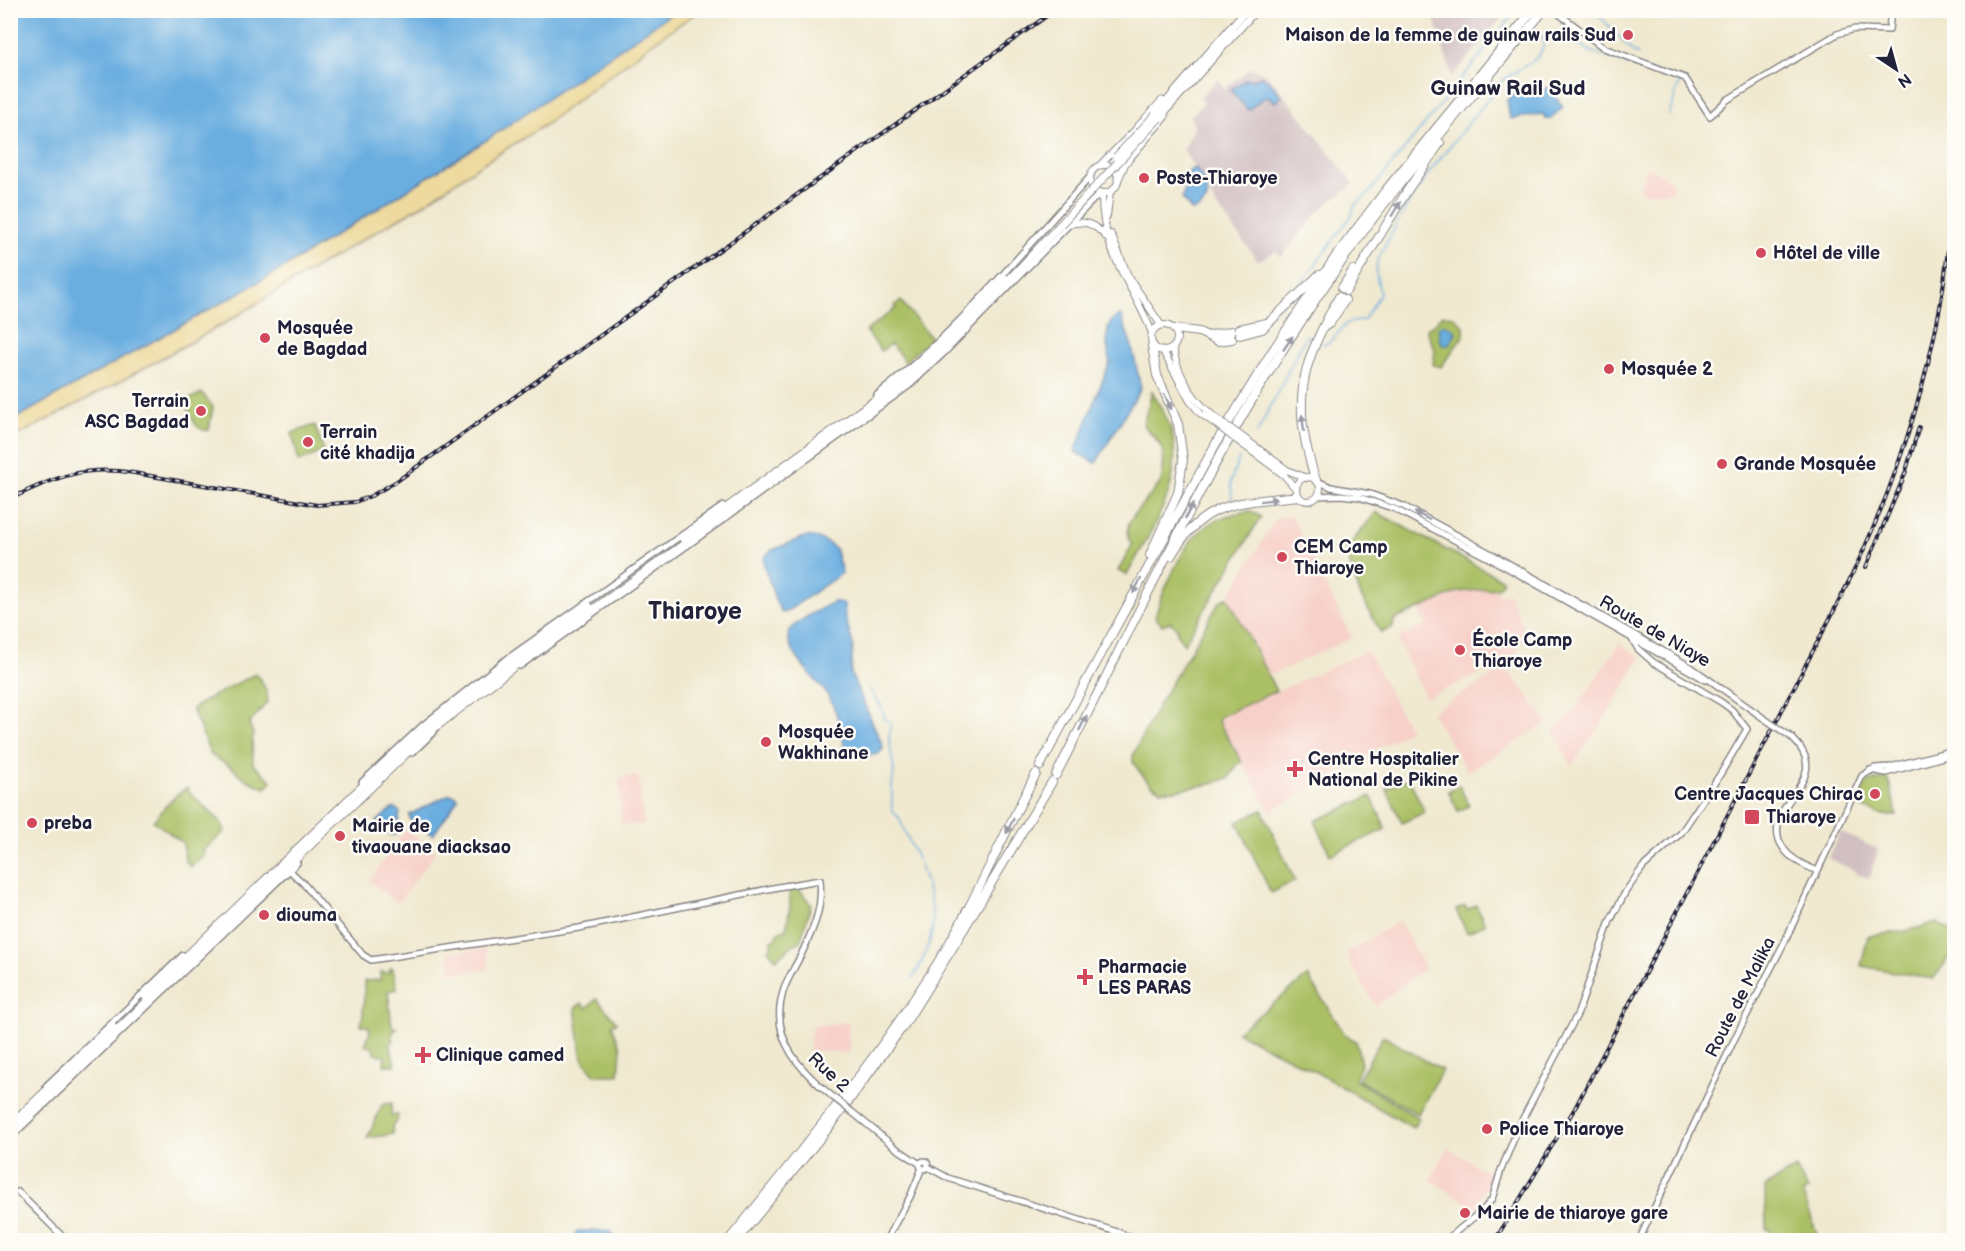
<svg xmlns="http://www.w3.org/2000/svg" width="1965" height="1251" font-family="'Balsamiq Sans',sans-serif">
  <style>
    .built { fill: #f7d1c9 }
    .industrial { fill: #d2bfc1 }
    .green { fill: #abc065; stroke: #667150; stroke-width: 1.5 }
    .sand { fill: #eeda9e; stroke: #887e6c; stroke-width: 1.5 }
    .water { fill: #6aaee0; stroke: #46688e; stroke-width: 1.5 }
    .lines { fill: none; stroke-linecap: round; stroke-linejoin: round }
    .stream { stroke: #6aaee0; stroke-width: 1.5 }
    .tertiary-casing { stroke: #898686; stroke-width: 8 }
    .secondary-casing { stroke: #898686; stroke-width: 8 }
    .primary-casing { stroke: #898686; stroke-width: 8 }
    .trunk-casing { stroke: #898686; stroke-width: 9 }
    .motorway-casing { stroke: #898686; stroke-width: 10 }
    .tertiary { stroke: #fff; stroke-width: 5 }
    .secondary { stroke: #fff; stroke-width: 5 }
    .primary { stroke: #fff; stroke-width: 6 }
    .trunk { stroke: #fff; stroke-width: 7 }
    .motorway { stroke: #fff; stroke-width: 8 }
    .rail-casing { stroke: #22223b; stroke-width: 4 }
    .rail { stroke: #fdfcf7; stroke-width: 1.5; stroke-dasharray: 4.5; stroke-linecap: butt }
    .tertiary-bridge-casing { stroke: #898686; stroke-width: 8; stroke-linecap: butt }
    .secondary-bridge-casing { stroke: #898686; stroke-width: 8; stroke-linecap: butt }
    .primary-bridge-casing { stroke: #898686; stroke-width: 8; stroke-linecap: butt }
    .trunk-bridge-casing { stroke: #898686; stroke-width: 9; stroke-linecap: butt }
    .tertiary-bridge { stroke: #fff; stroke-width: 5 }
    .secondary-bridge { stroke: #fff; stroke-width: 5 }
    .primary-bridge { stroke: #fff; stroke-width: 6 }
    .trunk-bridge { stroke: #fff; stroke-width: 7 }
    .oneway { fill: #9c9ca7 }
    .poi-dot { fill: #d1495b; stroke: #fdfcf7; stroke-width: 2 }
    .labels { text-anchor: middle; stroke-width: 5; stroke-linejoin: round; paint-order: stroke }
    .poi-label { font-size: 18px; font-weight: bold; fill: #22223b; stroke: #fdfcf7; text-anchor: start }
    .street-label { font-size: 18px; fill: #22223b; stroke: #fdfcf7 }
    .quarter-label { font-size: 21px; font-weight: bold; fill: #22223b; stroke: #fdfcf7 }
    .district-label { font-size: 24px; font-weight: bold; fill: #22223b; stroke: #fdfcf7 }
  </style>
  <rect width="100%" height="100%" fill="#fdfcf7"/>
  <filter id="ink" filterUnits="userSpaceOnUse"><feTurbulence type="fractalNoise" baseFrequency=".0167" numOctaves="2"/><feDisplacementMap in="SourceGraphic" scale="12" xChannelSelector="R" yChannelSelector="G"/><feConvolveMatrix kernelMatrix="1 2 1 2 8 2 1 2 1" color-interpolation-filters="sRGB"/></filter>
  <filter id="wash" filterUnits="userSpaceOnUse"><feTurbulence type="fractalNoise" baseFrequency=".008" numOctaves="4" result="noise"/><feDisplacementMap in="SourceGraphic" scale="24" xChannelSelector="R" yChannelSelector="G"/><feGaussianBlur stdDeviation="1.35" result="paint"/><feColorMatrix in="noise" values="0 0 0 0 0 0 0 0 0 0 0 0 0 0 0 0 0 1.4 0 .05"/><feComposite in="paint" operator="in"/></filter>
  <g filter="url(#wash)">
    <rect width="100%" height="100%" fill="#f0e9d0"/>
    <!-- built -->
    <path class="built" d="M1647,167L1672,180L1673,192L1640,193L1639,187Z
      M1292,516L1352,638L1268,676L1228,597L1277,517Z
      M1497,589L1499,595L1508,592L1529,641L1519,642L1516,657L1426,698L1398,642L1400,641L1399,638L1427,625L1419,610L1459,593Z
      M1619,644L1641,657L1611,709L1572,766L1553,730L1575,710Z
      M1367,651L1410,730L1270,812L1218,719L1219,717Z
      M1506,668L1548,722L1468,772L1431,712Z
      M638,776L644,824L621,825L619,778Z
      M406,830L436,852L398,903L369,881Z
      M1399,921L1425,968L1376,1006L1348,960L1350,959L1346,953Z
      M486,948L489,969L451,973L449,953Z
      M848,1022L849,1053L809,1050L812,1026Z
      M1448,1148L1491,1175L1476,1208L1430,1180Z"/>
    <!-- industrial -->
    <path class="industrial" d="M1432,11H1482L1488,19L1496,11L1506,13L1452,77Z
      M1250,68L1268,75L1354,184L1321,209L1281,257L1276,251L1258,261L1215,204L1183,149L1194,129L1193,121L1190,117L1204,102L1199,98L1218,79L1224,89Z
      M1840,832L1878,849L1870,878L1857,874L1855,871L1828,858Z"/>
    <!-- green -->
    <path class="green" d="M901,301L931,338L905,362L891,344L881,351L866,331L896,308L895,305Z
      M1442,315L1453,316L1464,326V335L1441,367L1433,365L1435,350L1426,329L1433,325Z
      M1152,391C1157,401 1164,412 1169,424C1189,478 1151,530 1127,575L1118,571L1132,545C1114,521 1152,500 1161,481C1163,476 1164,458 1163,452C1161,442 1150,433 1143,425Z
      M202,393L213,407L209,430C194,433 190,412 185,401Z
      M315,425L324,451L299,462L292,433Z
      M1251,511L1261,517L1184,644L1177,634V628L1170,622L1162,625L1155,617C1159,602 1165,588 1172,574C1189,536 1208,515 1251,511Z
      M1376,512L1503,580V581L1498,588L1458,592L1394,620L1393,627L1381,633L1360,594L1345,551Z
      M1228,597L1276,691L1219,717L1218,721L1242,762L1237,765L1229,778L1206,785L1175,790H1160L1151,785L1140,772L1133,762V755L1160,702L1220,601Z
      M255,674C264,681 267,690 268,701L249,724L254,735L252,739L253,764L272,781L266,788L247,780L231,767L211,755L192,709C212,695 233,686 255,674Z
      M1888,778L1897,815H1881L1854,804L1865,783Z
      M1407,779L1410,781L1424,810L1423,813L1402,823L1386,788Z
      M1459,785L1469,806L1458,811L1448,791Z
      M187,788L190,793L221,822L225,831L203,851L205,854L191,867L185,860L183,843L153,821C162,811 175,793 187,788Z
      M1371,796L1386,829L1330,855L1315,821Z
      M1262,810L1295,881L1271,893L1237,822Z
      M789,890H800L811,905L800,942L794,944L776,959L768,950L771,947L772,940L776,939L778,932L786,929L790,907Z
      M1476,905L1485,924L1467,933L1456,910L1465,906L1467,910Z
      M1936,923L1954,931C1955,953 1946,963 1933,979L1861,966L1868,936L1906,931Z
      M390,968H393L397,989L388,991L392,1027L397,1028L392,1034L393,1042L389,1044L391,1046L395,1065H384L385,1056L374,1053V1048L365,1045L370,1031L369,1027L361,1025C365,1010 363,996 365,981L380,980L381,972L389,973Z
      M1308,976L1345,1035L1356,1041L1361,1065L1355,1080L1419,1118L1413,1128L1314,1071L1237,1032Z
      M597,999L617,1022L612,1025L621,1048L619,1075H595L582,1058L575,1008L582,1003L586,1008Z
      M1383,1036L1442,1070L1418,1114L1358,1080Z
      M392,1103L391,1115H398L397,1121L392,1126L393,1134L367,1138C373,1127 376,1116 382,1105Z
      M1796,1168L1808,1190L1803,1194L1819,1240H1777L1776,1238H1770V1230L1766,1229L1765,1187Z"/>
    <!-- sand -->
    <path class="sand" d="M675,11H699L655,41L545,125L482,164L422,205L355,244L225,323L119,382L11,439V421L280,270L485,141Z"/>
    <!-- water -->
    <path class="water" d="M11,10H675V11L485,141L280,270L11,421Z
      M1261,76L1268,80L1282,96L1275,102L1269,97H1265L1248,110L1230,90L1247,79L1252,80Z
      M1524,85L1531,91L1539,93L1548,87L1563,107L1550,119H1546L1543,114L1510,119L1507,100Z
      M1196,168L1207,188V200L1200,208L1192,211L1182,198L1185,189L1183,185L1190,170Z
      M1121,315L1132,347L1141,388L1096,463L1075,452L1110,361C1106,346 1103,320 1121,315Z
      M1442,324L1450,327L1456,332L1449,345H1443L1440,340L1439,328Z
      M804,537C816,535 825,541 835,548L842,573L786,612L782,613L776,602L764,565V558L770,551Z
      M834,602H839L844,604L845,618L853,644L851,674L882,744L883,749L878,754L861,757L855,751L851,757L847,755C840,732 839,709 824,690C815,679 784,649 789,633C792,622 824,607 834,602Z
      M450,794L456,796L458,799L433,835L410,820L409,815Z
      M395,808L400,812L396,834L391,835L379,826L377,822L390,810Z
      M579,1231H609L612,1233L613,1240H575V1234Z"/>
    <g class="lines">
      <!-- stream -->
      <path class="stream" d="M1594,10L1634,53L1638,54
        M1542,37L1562,34L1592,52L1680,81L1669,115
        M1270,311L1292,294L1302,283L1351,216L1355,205L1370,192L1512,16
        M1323,344L1329,343L1347,323L1364,320L1380,294L1376,272L1377,261L1404,210L1427,175L1503,80L1537,58L1542,50L1544,43L1542,37L1538,33
        M1257,433L1306,336H1308
        M1232,500L1231,481L1239,458
        M870,689L875,699L880,703L884,717L891,724L889,738L894,771L892,785V810L899,818L918,861
        M913,978C940,932 936,914 920,865"/>
    </g>
  </g>
  <g filter="url(#ink)">
    <g class="lines">
      <!-- tertiary casing -->
      <g class="tertiary-casing">
        <path id="tertiary" d="M1554,10L1604,48L1685,78L1710,116L1727,100L1837,34L1855,29L1889,30L1891,10
          M877,395C957,332 1022,252 1090,177
          M520,666L910,385L943,354L1100,193
          M412,753L434,732
          M362,782L422,726L504,661L723,506
          M287,868L303,883L363,955L371,960L579,928L778,887L820,880C823,909 813,930 801,955C795,967 787,979 783,992C769,1039 800,1070 833,1097
          M46,1086L183,955
          M852,1112L896,1148L920,1164
          M10,1138L297,863
          M920 1165a4 4 0 1 1 8 0a4 4 0 1 1-8 0Z
          M928,1167L948,1178L1142,1240
          M18,1192L66,1240
          M886,1240L910,1197L922,1168
          M1446,1240L1484,1209L1492,1199L1501,1170L1520,1124L1578,1013L1610,921L1626,891L1643,867L1681,833L1721,773L1747,729L1732,710L1721,702L1653,662L1638,649L1632,639"/>
      </g>
      <!-- secondary casing -->
      <g class="secondary-casing">
        <path id="secondary" d="M1317,481L1331,487L1370,494L1403,506L1499,558L1691,667L1762,717
          M1318,496L1340,495L1359,497L1395,509L1504,566L1706,680
          M1791,737C1837,780 1766,799 1779,840C1782,847 1787,854 1793,858C1800,864 1809,867 1817,871
          M1870,770L1886,773L1954,754
          M1639,1240L1736,1036L1784,943L1862,776L1875,768L1890,767L1954,750"/>
      </g>
      <!-- primary casing -->
      <g class="primary-casing">
        <path id="primary" d="M1090 179a14 14 0 1 1 28 0a14 14 0 1 1-28 0Z
          M1100,165L1137,128
          M1102,193C1101,253 1132,282 1152,333
          M1107,216L1110,192
          M1066,226C1083,218 1095,224 1107,238
          M1111,234L1128,276L1161,325
          M1151 338a13 13 0 1 1 26 0a13 13 0 1 1-26 0Z
          M1173,347C1177,377 1196,404 1220,421
          M1163,351L1190,401L1201,414L1217,425
          M1237,433L1287,470L1306,478
          M1234,438L1284,475L1296,489
          M1296 489a12 12 0 1 1 24 0a12 12 0 1 1-24 0Z"/>
      </g>
      <!-- trunk casing -->
      <g class="trunk-casing">
        <path id="trunk" d="M1155,115L1246,10
          M1159,118L1256,10
          M1137,128L1162,101
          M1118,179L1125,163L1165,116
          M683,539L897,384L937,347L1005,278
          M145,996L357,791L425,729L503,667L589,606
          M10,1125L113,1027
          M10,1132L427,734L532,653L890,396L952,340L1060,225"/>
      </g>
      <!-- motorway casing -->
      <g class="motorway-casing">
        <path id="motorway" d="M1342,288L1353,270
          M1346,291L1407,191L1440,143
          M1324,327L1330,323L1345,300
          M1174,329L1199,332L1218,341L1232,339
          M1239,329L1267,323
          M1240,335L1262,329L1319,275
          M1208,336L1231,331
          M1316,480C1311,468 1309,456 1306,444C1293,385 1311,347 1339,297
          M1150,555L1178,493L1183,460L1178,424L1157,375L1152,346
          M1171,556C1204,499 1240,503 1298,496
          M1040,766L1219,438L1271,353L1336,256L1386,190L1533,10
          M1056,775C1129,635 1193,492 1277,359C1310,307 1344,256 1381,208C1433,140 1490,76 1544,10
          M729,1240C802,1150 875,1062 937,964C975,903 1002,836 1036,774
          M737,1240L834,1121L904,1025L953,947L1052,782"/>
      </g>
      <!-- tertiary -->
      <use href="#tertiary" class="tertiary"/>
      <!-- secondary -->
      <use href="#secondary" class="secondary"/>
      <!-- primary -->
      <use href="#primary" class="primary"/>
      <!-- trunk -->
      <use href="#trunk" class="trunk"/>
      <!-- motorway -->
      <use href="#motorway" class="motorway"/>
      <!-- rail casing -->
      <g class="rail-casing">
        <path id="rail" d="M1951,197L1954,167
          M10,499C55,477 84,465 134,473L317,505L355,502L371,496L397,481L1055,10
          M1866,567L1905,474L1919,427
          M1495,1240L1575,1108L1840,599C1887,507 1921,409 1940,307C1947,268 1950,229 1954,190"/>
      </g>
      <!-- rail -->
      <use href="#rail" class="rail"/>
      <!-- tertiary-bridge casing -->
      <g class="tertiary-bridge-casing">
        <path id="tertiary-bridge" d="M833,1097L852,1112"/>
      </g>
      <!-- secondary-bridge casing -->
      <g class="secondary-bridge-casing">
        <path id="secondary-bridge" d="M1762,717L1791,737"/>
      </g>
      <!-- primary-bridge casing -->
      <g class="primary-bridge-casing">
        <path id="primary-bridge" d="M1220,421L1237,433
          M1217,425L1234,438"/>
      </g>
      <!-- trunk-bridge casing -->
      <g class="trunk-bridge-casing">
        <path id="trunk-bridge" d="M1116,157L1155,115
          M1060,225L1159,118"/>
      </g>
      <!-- tertiary-bridge -->
      <use href="#tertiary-bridge" class="tertiary-bridge"/>
      <!-- secondary-bridge -->
      <use href="#secondary-bridge" class="secondary-bridge"/>
      <!-- primary-bridge -->
      <use href="#primary-bridge" class="primary-bridge"/>
      <!-- trunk-bridge -->
      <use href="#trunk-bridge" class="trunk-bridge"/>
    </g>
    <!-- one-way arrows -->
    <defs><path id="oneway-solid" d="M-6-.8H1V-3.2L6.5 0L1 3.2V.8H-6Z" transform="scale(1.5)"/></defs>
    <g class="oneway">
      <use href="#oneway-solid" transform="translate(1396 209) rotate(-58)"/>
      <use href="#oneway-solid" transform="translate(1288 343) rotate(-56)"/>
      <use href="#oneway-solid" transform="translate(1168 402) rotate(65)"/>
      <use href="#oneway-solid" transform="translate(1303 423) rotate(-97)"/>
      <use href="#oneway-solid" transform="translate(1269 500) rotate(-7)"/>
      <use href="#oneway-solid" transform="translate(1189 511) rotate(-62)"/>
      <use href="#oneway-solid" transform="translate(1422 516) rotate(-152)"/>
      <use href="#oneway-solid" transform="translate(1137 586) rotate(118)"/>
      <use href="#oneway-solid" transform="translate(1083 723) rotate(-63)"/>
      <use href="#oneway-solid" transform="translate(1010 826) rotate(116)"/>
    </g>
  </g>
  <!-- markers -->
  <g class="poi-dot">
    <circle cx="1628" cy="35" r="6"/>
    <circle cx="1144" cy="178" r="6"/>
    <circle cx="1761" cy="253" r="6"/>
    <circle cx="265" cy="338" r="6"/>
    <circle cx="1609" cy="369" r="6"/>
    <circle cx="201" cy="411" r="6"/>
    <circle cx="308" cy="442" r="6"/>
    <circle cx="1722" cy="464" r="6"/>
    <circle cx="1282" cy="557" r="6"/>
    <circle cx="1460" cy="650" r="6"/>
    <circle cx="766" cy="742" r="6"/>
    <path d="M1292 760h6v6h6v6h-6v6h-6v-6h-6v-6h6z"/>
    <circle cx="1875" cy="794" r="6"/>
    <rect x="1744" y="809" width="16" height="16" rx="3"/>
    <circle cx="32" cy="823" r="6"/>
    <circle cx="340" cy="836" r="6"/>
    <circle cx="264" cy="915" r="6"/>
    <path d="M1082 968h6v6h6v6h-6v6h-6v-6h-6v-6h6z"/>
    <path d="M420 1046h6v6h6v6h-6v6h-6v-6h-6v-6h6z"/>
    <circle cx="1487" cy="1129" r="6"/>
    <circle cx="1465" cy="1213" r="6"/>
  </g>
  <g class="labels">
    <!-- poi labels -->
    <g class="poi-label">
      <text x="1616" y="41" text-anchor="end">Maison de la femme de guinaw rails Sud</text>
      <text x="1156" y="184">Poste-Thiaroye</text>
      <text x="1773" y="259">Hôtel de ville</text>
      <text x="277" y="334">Mosquée<tspan x="277" dy="21">de Bagdad</tspan></text>
      <text x="1621" y="375">Mosquée 2</text>
      <text x="189" y="407" text-anchor="end">Terrain<tspan x="189" dy="21">ASC Bagdad</tspan></text>
      <text x="320" y="438">Terrain<tspan x="320" dy="21">cité khadija</tspan></text>
      <text x="1734" y="470">Grande Mosquée</text>
      <text x="1294" y="553">CEM Camp<tspan x="1294" dy="21">Thiaroye</tspan></text>
      <text x="1472" y="646">École Camp<tspan x="1472" dy="21">Thiaroye</tspan></text>
      <text x="778" y="738">Mosquée<tspan x="778" dy="21">Wakhinane</tspan></text>
      <text x="1308" y="765">Centre Hospitalier<tspan x="1308" dy="21">National de Pikine</tspan></text>
      <text x="1863" y="800" text-anchor="end">Centre Jacques Chirac</text>
      <text x="1766" y="823">Thiaroye</text>
      <text x="44" y="829">preba</text>
      <text x="352" y="832">Mairie de<tspan x="352" dy="21">tivaouane diacksao</tspan></text>
      <text x="276" y="921">diouma</text>
      <text x="1098" y="973">Pharmacie<tspan x="1098" dy="21">LES PARAS</tspan></text>
      <text x="436" y="1061">Clinique camed</text>
      <text x="1499" y="1135">Police Thiaroye</text>
      <text x="1477" y="1219">Mairie de thiaroye gare</text>
    </g>
    <!-- street labels -->
    <g class="street-label">
      <text transform="translate(1655 631) rotate(30)" y="6">Route de Niaye</text>
      <text transform="translate(1740 997) rotate(-63)" y="6">Route de Malika</text>
      <text transform="translate(829 1072) rotate(43)" y="6">Rue 2</text>
    </g>
    <!-- quarter labels -->
    <g class="quarter-label">
      <text x="1508" y="95">Guinaw Rail Sud</text>
    </g>
    <!-- district labels -->
    <g class="district-label">
      <text x="695" y="619">Thiaroye</text>
    </g>
  </g>
  <!-- margin -->
  <rect width="1965" height="1251" fill="none" stroke="#fdfcf7" stroke-width="36"/>
  <!-- north arrow -->
  <g transform="translate(1896 69) rotate(144)" stroke="#fdfcf7" stroke-width="4.5" paint-order="stroke">
  <path d="M0-4.5L10 22L0 15L-10 22Z" fill="#22223b"/>
  <text y="-9" font-size="16" font-weight="bold" text-anchor="middle" fill="#22223b">N</text>
  </g>
</svg>
